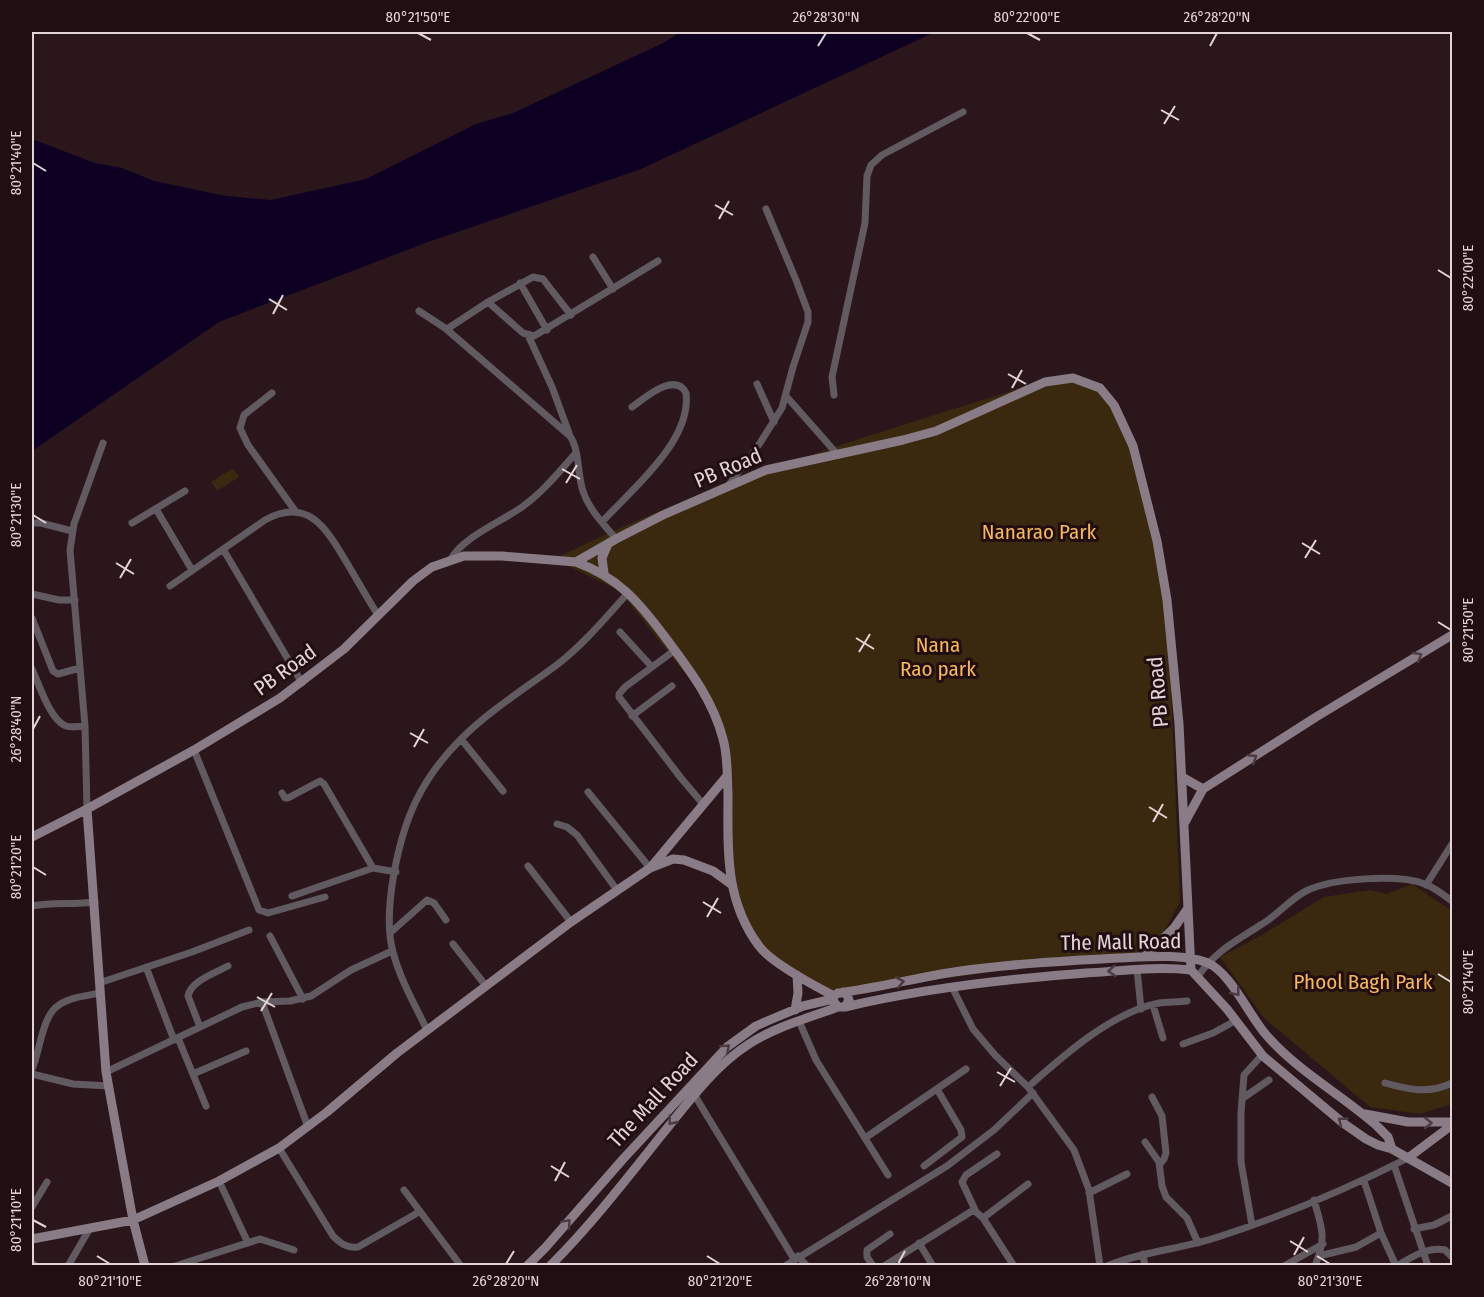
<svg xmlns="http://www.w3.org/2000/svg" width="1484" height="1297" font-family="'Fira Sans Condensed',sans-serif">
  <style>
    .green { fill: #3a280f }
    .water { fill: #0d0023 }
    .lines { fill: none; stroke-linecap: round; stroke-linejoin: round }
    .street { stroke: #625a61; stroke-width: 7 }
    .secondary { stroke: #897c87; stroke-width: 9 }
    .oneway { stroke: #4b3a41 }
    .ticks { fill: none; stroke: #e2d4d6; stroke-width: 2 }
    .labels { text-anchor: middle; stroke-width: 6; stroke-linejoin: round; paint-order: stroke }
    .street-label { font-size: 21px; fill: #e2d4d6; stroke: #210e12 }
    .park-label { font-size: 21px; fill: #f7b760; stroke: #210e12 }
    .neatline { fill: none; stroke: #e2d4d6; stroke-width: 2 }
    .ticks-label { font-size: 15px; text-anchor: middle; fill: #e2d4d6 }
  </style>
  <rect width="100%" height="100%" fill="#2b171b"/>
  <!-- green -->
  <path class="green" d="M1059,376L1106,389L1141,466L1167,596L1180,902L1163,934L1142,952L836,993L797,974L756,941L736,900L725,747L706,700L620,591L554,559C714,479 889,430 1059,376Z
    M233,468L239,477L217,491L211,482Z
    M1412,884L1452,911V1104L1420,1114L1370,1107L1264,1018L1220,957L1262,935L1324,897L1370,890L1387,894Z"/>
  <!-- water -->
  <path class="water" d="M681,32H935L641,169L428,242L219,322L32,451V139L95,163L122,168L154,181L226,196L271,200L366,179L476,124L513,113L663,43Z"/>
  <g class="lines">
    <!-- street -->
    <path class="street" d="M593,257L613,289
      M520,283L547,330
      M488,302L523,333L534,336L658,261
      M419,311L445,328L570,436C580,451 577,474 583,491C589,510 604,524 616,539
      M447,329L488,302L533,277L543,279L546,283L571,315
      M528,335L552,387L569,433
      M757,384L774,422
      M272,393L244,415L240,428L248,445L296,512
      M834,395L832,377L865,223L867,176L871,165L882,155L963,112
      M786,396L838,455
      M728,486L760,443L782,408L793,367L808,322V312L796,280L766,209
      M156,509L192,570
      M602,522C632,489 692,441 686,393C675,371 645,398 632,407
      M32,523H41L72,531
      M132,523L185,491
      M223,549L302,683
      M451,559C463,537 501,522 522,507C543,492 559,472 575,454
      M170,586L265,520C309,496 327,530 347,563C357,580 367,598 378,615
      M32,594L59,600H75
      M32,618L53,671L58,674L80,668
      M620,632L652,667
      M675,650L625,687L619,694V697L681,778L703,804
      M32,669C39,684 50,720 66,726C72,728 79,726 85,726
      M632,716L672,686
      M461,739L503,791
      M194,750L259,910L268,913L325,897
      M588,792L650,868
      M282,793L285,798H288L320,781L324,784L373,868L396,872
      M87,809L85,726L70,550L74,524L103,443
      M557,824L567,827L577,835L617,890
      M528,866L571,922
      M1426,885L1452,844
      M292,896L373,868
      M32,906C53,902 73,905 95,902
      M390,933L427,900L434,903L446,920
      M270,936L303,999
      M453,944L486,986
      M146,967L174,1040
      M1137,969L1141,1009
      M1198,976C1219,948 1235,942 1262,924C1278,915 1290,899 1306,891C1332,878 1398,874 1425,884C1435,888 1444,895 1452,901
      M99,983L192,952L249,930
      M952,987L973,1029L995,1055L1028,1087L1074,1150L1089,1190L1100,1266
      M262,1002L290,1001L311,996L351,970L392,951
      M1153,1005L1163,1038
      M799,1021L816,1060L888,1175
      M200,1027L188,996C191,981 215,973 228,966
      M427,1030C415,1005 400,979 393,952C382,912 398,838 416,801C427,778 443,757 461,739C490,710 526,688 558,664C584,644 606,617 628,593
      M178,1038L206,1106
      M1183,1044L1213,1033L1235,1021
      M32,1069C40,1052 42,1015 59,1005C70,997 86,996 100,993
      M106,1072L242,1007L262,1002L308,1127
      M32,1074L73,1084L109,1086
      M193,1074L246,1051
      M1385,1083C1410,1090 1429,1094 1452,1083
      M1028,1087C1063,1056 1112,1012 1159,1003C1168,1002 1178,1002 1187,1001
      M692,1091L794,1259
      M1152,1097L1162,1116L1166,1153L1164,1159L1160,1164
      M1243,1098L1269,1080
      M865,1138L966,1069
      M1145,1142L1159,1162L1162,1186L1166,1197L1187,1218L1198,1243
      M279,1148L333,1236C341,1244 347,1248 358,1247L419,1212
      M1394,1165L1428,1266
      M924,1166L962,1137L961,1130L937,1089
      M219,1181L248,1243
      M1364,1181L1381,1233L1396,1266
      M404,1190L461,1266
      M1089,1193L1127,1174
      M1314,1200C1322,1229 1327,1236 1315,1266
      M32,1207L47,1182
      M976,1212L962,1182L966,1175L997,1154
      M983,1218L1028,1184
      M1252,1225L1241,1162V1113L1244,1075L1262,1055
      M1414,1229L1434,1225L1452,1216
      M919,1243L933,1266
      M1143,1254L1145,1266
      M798,1256L807,1266
      M1319,1256L1356,1247L1381,1233
      M32,1263L36,1266
      M68,1266L90,1228
      M175,1266L260,1239L294,1250
      M785,1266L947,1166L994,1130L1033,1093
      M873,1266L867,1257V1250L890,1234
      M884,1266L972,1211L976,1212L983,1218L1014,1266
      M1107,1266C1143,1251 1182,1249 1218,1237C1283,1216 1347,1189 1408,1158
      M1284,1266L1323,1244
      M1397,1266C1411,1257 1429,1246 1445,1250L1452,1257"/>
    <!-- secondary -->
    <path class="secondary" d="M576,562C619,578 638,601 665,637C689,669 713,700 723,739C728,756 727,775 728,793C728,848 724,899 759,946C771,963 815,986 834,996
      M604,573L602,558L608,544
      M1182,777L1203,789
      M87,809L106,1072L133,1220L145,1266
      M1185,822L1203,789L1316,717L1452,635
      M32,837L87,809L194,750L280,698L344,649L413,581L432,567L464,556H502L576,562L616,539L663,515L766,470L903,440L936,431L1045,382L1073,378L1100,388L1114,405L1133,446L1157,541L1167,600L1179,724L1191,970
      M652,866L727,776
      M1144,957L1174,928L1188,908
      M838,1007L833,1001L834,996L838,993C877,988 915,978 954,972C1009,964 1063,961 1118,958C1143,957 1184,953 1208,963C1232,974 1250,1018 1268,1037C1299,1072 1342,1095 1377,1126L1388,1137L1392,1149
      M845,1007C924,988 1005,979 1086,973C1121,971 1156,966 1191,970L1227,1009L1263,1056L1343,1123L1366,1139L1378,1145L1392,1149L1452,1183
      M795,1010L798,993L797,975
      M1365,1114L1408,1122H1452
      M1408,1158L1452,1125
      M32,1239L133,1220L219,1181L279,1148L327,1112L397,1053L486,986L571,922L650,868L673,859L684,860L713,871L731,884
      M527,1266L545,1248L624,1158L727,1047L756,1026L772,1019L803,1006L833,999
      M550,1266C590,1226 625,1181 660,1137C687,1104 713,1067 749,1044C775,1027 808,1018 838,1007H845L849,1000L847,995L843,992"/>
  </g>
  <!-- one-way arrows -->
  <defs><path id="oneway-chevron" d="M-2-3.5L2.5 0L-2 3.5" fill="none" stroke-width="1.6" stroke-linecap="round" stroke-linejoin="round" transform="scale(1.5)"/></defs>
  <g class="oneway">
    <use href="#oneway-chevron" transform="translate(1418 656) rotate(-31)"/>
    <use href="#oneway-chevron" transform="translate(1253 758) rotate(-33)"/>
    <use href="#oneway-chevron" transform="translate(1112 971) rotate(176)"/>
    <use href="#oneway-chevron" transform="translate(900 982) rotate(-10)"/>
    <use href="#oneway-chevron" transform="translate(1236 992) rotate(52)"/>
    <use href="#oneway-chevron" transform="translate(726 1048) rotate(-42)"/>
    <use href="#oneway-chevron" transform="translate(672 1121) rotate(129)"/>
    <use href="#oneway-chevron" transform="translate(1342 1121) rotate(-142)"/>
    <use href="#oneway-chevron" transform="translate(1428 1123) rotate(1)"/>
    <use href="#oneway-chevron" transform="translate(567 1223) rotate(-49)"/>
  </g>
  <!-- ticks -->
  <path class="ticks" d="M418,33L431,40M1027,33L1040,40M818,46L826,33M1210,46L1217,33M1161,110L1179,120M1164,124L1175,106M33,163L46,171M715,205L733,215M719,219L729,201M1438,270L1451,278M269,299L287,310M273,314L283,295M1008,374L1026,384M1012,388L1022,370M562,469L580,479M566,483L577,465M33,515L46,523M1302,543L1320,554M1305,558L1316,540M116,563L134,574M120,578L131,559M1438,622L1451,630M856,638L874,649M859,652L870,634M33,729L40,716M410,733L428,743M414,747L424,729M1149,807L1167,818M1153,822L1163,804M33,867L46,875M703,902L721,913M707,917L718,898M1438,974L1451,982M257,997L275,1007M261,1011L272,993M997,1072L1015,1082M1000,1086L1011,1068M551,1166L569,1177M555,1181L565,1162M33,1220L46,1227M1290,1241L1308,1252M1294,1255L1304,1237M97,1256L110,1264M707,1256L720,1264M1317,1256L1330,1264M506,1264L514,1251M898,1264L905,1251"/>
  <g class="labels">
    <!-- street labels -->
    <g class="street-label">
      <text transform="translate(728 468) rotate(-23)" y="7">PB Road</text>
      <text transform="translate(285 670) rotate(-36)" y="7">PB Road</text>
      <text transform="translate(1158 692) rotate(-95)" y="7">PB Road</text>
      <text transform="translate(1121 942) rotate(-1)" y="7">The Mall Road</text>
      <text transform="translate(653 1100) rotate(-47)" y="7">The Mall Road</text>
    </g>
    <!-- park labels -->
    <g class="park-label">
      <text x="1039" y="539">Nanarao Park</text>
      <text x="938" y="652">Nana<tspan x="938" dy="24">Rao park</tspan></text>
      <text x="1363" y="989">Phool Bagh Park</text>
    </g>
  </g>
  <!-- border -->
  <rect width="1484" height="1297" fill="none" stroke="#210e12" stroke-width="66"/>
  <rect x="33" y="33" width="1418" height="1231" class="neatline"/>
  <g class="ticks-label">
    <text x="418" y="22">80°21'50"E</text>
    <text x="826" y="22">26°28'30"N</text>
    <text x="1027" y="22">80°22'00"E</text>
    <text x="1217" y="22">26°28'20"N</text>
    <text transform="translate(16 163) rotate(-90)" y="5">80°21'40"E</text>
    <text transform="translate(1468 278) rotate(-90)" y="5">80°22'00"E</text>
    <text transform="translate(16 515) rotate(-90)" y="5">80°21'30"E</text>
    <text transform="translate(1468 630) rotate(-90)" y="5">80°21'50"E</text>
    <text transform="translate(16 729) rotate(-90)" y="5">26°28'40"N</text>
    <text transform="translate(16 867) rotate(-90)" y="5">80°21'20"E</text>
    <text transform="translate(1468 982) rotate(-90)" y="5">80°21'40"E</text>
    <text transform="translate(16 1220) rotate(-90)" y="5">80°21'10"E</text>
    <text x="110" y="1286">80°21'10"E</text>
    <text x="506" y="1286">26°28'20"N</text>
    <text x="720" y="1286">80°21'20"E</text>
    <text x="898" y="1286">26°28'10"N</text>
    <text x="1330" y="1286">80°21'30"E</text>
  </g>
</svg>
